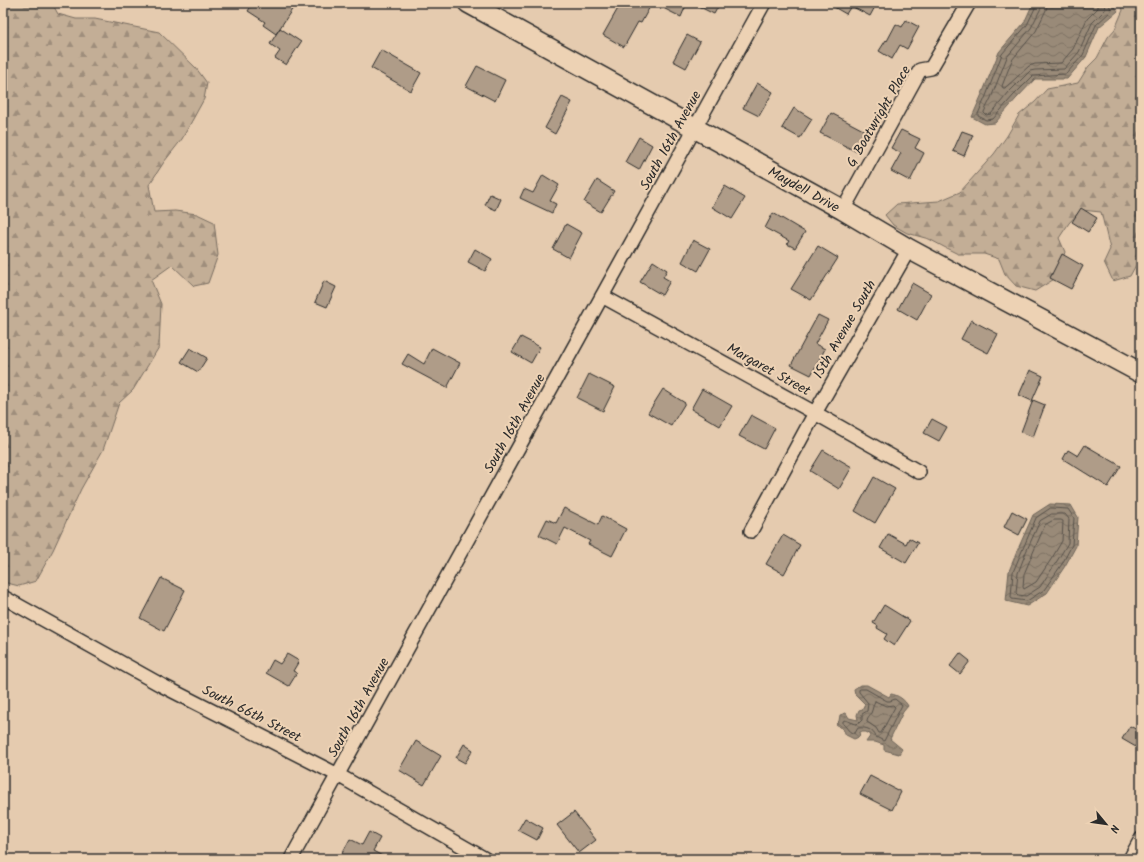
<svg xmlns="http://www.w3.org/2000/svg" width="1144" height="862" font-family="Kalam,sans-serif">
  <style>
    .forest { fill: url(#forest-firs); stroke: #776c60 }
    .water { fill: url(#water-waves); stroke: #6d6459 }
    .lines { fill: none; stroke-linecap: round; stroke-linejoin: round }
    .shore { stroke: #57514a; stroke-width: 1 }
    .building { fill: #af9c88; stroke: #2b2b2b }
    .street-casing { stroke: #2b2b2b; stroke-width: 16 }
    .secondary-casing { stroke: #2b2b2b; stroke-width: 22 }
    .street { stroke: #edd2b4; stroke-width: 13 }
    .secondary { stroke: #edd2b4; stroke-width: 19 }
    .labels { text-anchor: middle; stroke-width: 4; stroke-linejoin: round; paint-order: stroke }
    .street-label { font-size: 14px; fill: #2b2b2b; stroke: #edd2b4 }
  </style>
  <defs>
    <pattern id="forest-firs" width="22" height="20" patternUnits="userSpaceOnUse"><rect width="22" height="20" fill="#c3ae96"/><path d="M5 1l3.5 6h-7zM16 11l3.5 6h-7z" fill="#9f8e7b"/></pattern>
    <pattern id="water-waves" width="16" height="10" patternUnits="userSpaceOnUse"><rect width="16" height="10" fill="#998a78"/><path d="M0 5q4-4 8 0t8 0" fill="none" stroke="#7d7163"/></pattern>
  </defs>
  <rect width="100%" height="100%" fill="#e5cbaf"/>
  <filter id="ink" filterUnits="userSpaceOnUse"><feTurbulence type="fractalNoise" baseFrequency=".025" numOctaves="2"/><feDisplacementMap in="SourceGraphic" scale="8" xChannelSelector="R" yChannelSelector="G"/><feConvolveMatrix kernelMatrix="1 2 1 2 8 2 1 2 1" color-interpolation-filters="sRGB"/></filter>
  <g filter="url(#ink)">
    <!-- forest -->
    <path class="forest" d="M3,3H52L58,14L76,19H95L159,32L196,68L207,83L204,99L182,139L164,162L149,185L154,212L175,211L197,214L214,222L218,255L208,283L194,286L172,265L151,280L161,304L159,347L133,390L119,403L103,450L81,489L53,550L36,581L19,586L3,582Z
      M1120,3H1141V263L1136,265L1130,276L1113,281L1104,262L1110,249L1101,212L1081,210L1069,223L1059,238L1065,252L1056,278L1035,291L1016,286L1005,274L999,259L984,254H958L944,247L929,239L907,233L893,225L885,215L897,204L939,201L960,192L994,154L1007,136L1019,115L1035,102L1047,89L1078,83L1088,67L1097,58L1108,37L1115,29L1123,10Z"/>
    <!-- water -->
    <path class="water" d="M1033,3H1112L1118,11L1099,27L1086,57L1067,79H1035L1016,99L995,123L985,124L972,117L982,94L999,52L1024,23Z
      M1050,504L1071,505L1078,517L1076,546L1065,566L1047,593L1027,606L1006,601L1009,571L1018,549L1033,515Z
      M860,685H867L889,697L891,694C898,695 905,700 908,706L903,712L890,739L902,749L899,754L884,750V745L875,742H866L871,735L866,732H860L859,737L854,739L846,735L843,729L836,724L839,721L840,715L846,713L849,718L858,720L857,715L859,710L863,709L865,704L855,694L854,689Z"/>
    <g class="lines">
      <!-- shore -->
      <path class="shore" d="M1037,3L1036,6L1027,25L1002,54L986,96L978,114V116L986,120L993,119L1013,96L1033,76L1066,74L1083,55L1096,25L1111,11L1109,3
        M1042,3L1041,8L1031,28L1007,57L991,98L984,112V113L986,115L991,114L1009,92L1030,71L1035,70L1064,69L1079,52L1092,23L1105,10L1104,3
        M1048,3L1046,10L1036,31L1012,60L1002,86L1003,88H1005L1029,66L1035,64L1061,63L1073,49L1087,19L1098,8V3
        M1051,508L1068,509L1074,518L1072,545L1062,564L1044,590L1027,601L1012,599L1011,597L1013,572L1036,518Z
        M1052,514H1065L1069,519L1068,543L1057,561L1040,587L1026,596L1018,595L1016,593L1018,573L1026,552L1040,521Z
        M1054,520H1061L1063,521L1062,541L1052,558L1036,582L1024,589L1023,587L1024,574L1032,555L1045,525Z
        M861,689H866L887,701H890L895,699L902,705L884,741L876,737C873,730 867,727 858,728L855,733C849,734 847,727 843,724V721L845,720L856,724L859,723L862,720V714L867,711L868,703L859,692V690Z
        M875,701L886,706L893,705L895,707L881,733H879L876,728L867,722C867,717 869,717 871,713C873,709 873,704 875,701Z"/>
    </g>
    <!-- building -->
    <path class="building" d="M253,3H285L293,8L276,34L263,25L265,22L248,11Z
      M621,3H652L641,23L638,22L624,47L603,35Z
      M653,3H687L681,17Z
      M692,3H720L714,14Z
      M827,3H877L870,16L851,6L846,14Z
      M906,20L919,27L907,49L900,45L892,59L879,51L886,40L887,41L896,24L902,27Z
      M280,28L301,42L286,65L275,58L280,51L270,44Z
      M687,35L700,42L686,68L673,61Z
      M381,50L421,73L411,91L371,68Z
      M477,66L505,80L495,101L466,86Z
      M757,83L773,92L759,116L743,108Z
      M562,97L572,102L555,134L545,128Z
      M794,108L812,119L800,138L782,128Z
      M831,113L867,132L857,152L820,133Z
      M901,130L920,139L915,148L924,153L910,181L891,171L901,153L891,148Z
      M962,131L973,135L964,156L953,151Z
      M639,137L652,145L639,170L625,162Z
      M543,175L559,185L550,201L556,204L552,213L520,198L524,189L533,193Z
      M597,180L614,191L601,212L584,202Z
      M725,186L745,198L732,219L712,207Z
      M490,194L501,199L496,210L485,205Z
      M1081,208L1097,218L1088,232L1072,222Z
      M773,213L805,232L795,248L787,244L789,241L765,228Z
      M566,224L582,233L569,258L553,249Z
      M693,240L710,249L698,271L682,262Z
      M818,246L838,258L811,300L791,289Z
      M475,249L492,259L485,271L468,262Z
      M1062,254L1083,266L1071,289L1050,278Z
      M653,261L667,270L663,277L670,281L662,295L640,282Z
      M324,281L336,287L327,307L315,302Z
      M912,283L931,294L917,320L898,309Z
      M818,315L828,320L815,344L825,349L811,375L791,365Z
      M971,320L998,334L988,353L961,339Z
      M521,337L540,347L531,363L512,352Z
      M190,348L207,358L198,372L181,362Z
      M432,348L460,363L447,388L402,364L408,354L424,364Z
      M1030,370L1043,376L1032,401L1019,395Z
      M589,374L615,387L603,411L577,398Z
      M663,389L685,403L671,426L648,413Z
      M702,389L732,406L720,426L691,409Z
      M1033,400L1045,405L1033,437L1021,432Z
      M751,415L775,428L764,449L739,436Z
      M932,419L947,427L939,441L924,433Z
      M1085,445L1121,466L1108,487L1063,459L1068,450L1078,456Z
      M823,450L852,467L839,489L810,471Z
      M874,477L895,489L875,523L855,511Z
      M564,508L598,525L602,516L626,529L612,556L588,544L590,541L565,528L557,544L539,535L547,519L556,523Z
      M1012,511L1027,519L1019,535L1004,527Z
      M888,534L906,544L909,538L918,543L906,563L880,548Z
      M783,535L800,545L784,574L766,564Z
      M161,578L185,590L164,631L140,618Z
      M884,605L910,621L894,646L884,639L887,634L877,628L878,626L873,623Z
      M960,653L970,661L960,674L950,666Z
      M287,654L299,661L293,671L297,673L289,686L266,673L273,660L280,664Z
      M1130,726L1141,732V750L1122,739Z
      M416,741L441,756L424,785L399,770Z
      M464,744L473,750L465,763L456,758Z
      M870,776L901,792L892,810L860,794Z
      M574,812L596,840L579,853L557,825Z
      M525,818L543,828L537,840L518,830Z
      M369,832L380,838L373,851L388,859H339L350,839L362,845Z"/>
    <g class="lines">
      <!-- street casing -->
      <g class="street-casing">
        <path id="street" d="M843,210L920,70L931,68L969,3
          M602,296L815,413L919,472
          M751,531L815,413L909,249
          M3,597L161,685L338,775L485,859
          M291,859L764,3
          M1130,859L1141,839"/>
      </g>
      <!-- secondary casing -->
      <g class="secondary-casing">
        <path id="secondary" d="M468,3L843,210L909,249L1141,373"/>
      </g>
      <!-- street -->
      <use href="#street" class="street"/>
      <!-- secondary -->
      <use href="#secondary" class="secondary"/>
    </g>
  </g>
  <g class="labels">
    <!-- street labels -->
    <g class="street-label">
      <text transform="translate(878 116) rotate(-60)" y="5">G Boatwright Place</text>
      <text transform="translate(670 140) rotate(-61)" y="5">South 16th Avenue</text>
      <text transform="translate(804 189) rotate(29)" y="5">Maydell Drive</text>
      <text transform="translate(844 329) rotate(-60)" y="5">15th Avenue South</text>
      <text transform="translate(769 369) rotate(29)" y="5">Margaret Street</text>
      <text transform="translate(514 423) rotate(-61)" y="5">South 16th Avenue</text>
      <text transform="translate(358 707) rotate(-61)" y="5">South 16th Avenue</text>
      <text transform="translate(252 713) rotate(27)" y="5">South 66th Street</text>
    </g>
  </g>
  <!-- margin -->
  <rect width="1144" height="862" fill="none" stroke="#edd2b4" stroke-width="16"/>
  <rect x="8" y="8" width="1128" height="846" fill="none" stroke="#2b2b2b" stroke-width="1.5" filter="url(#ink)"/>
  <!-- north arrow -->
  <g transform="translate(1106 824) rotate(119)" stroke="#edd2b4" stroke-width="3" paint-order="stroke">
  <path d="M0-3L7 15L0 10L-7 15Z" fill="#2b2b2b"/>
  <text y="-6" font-size="11" font-weight="bold" text-anchor="middle" fill="#2b2b2b">N</text>
  </g>
</svg>
